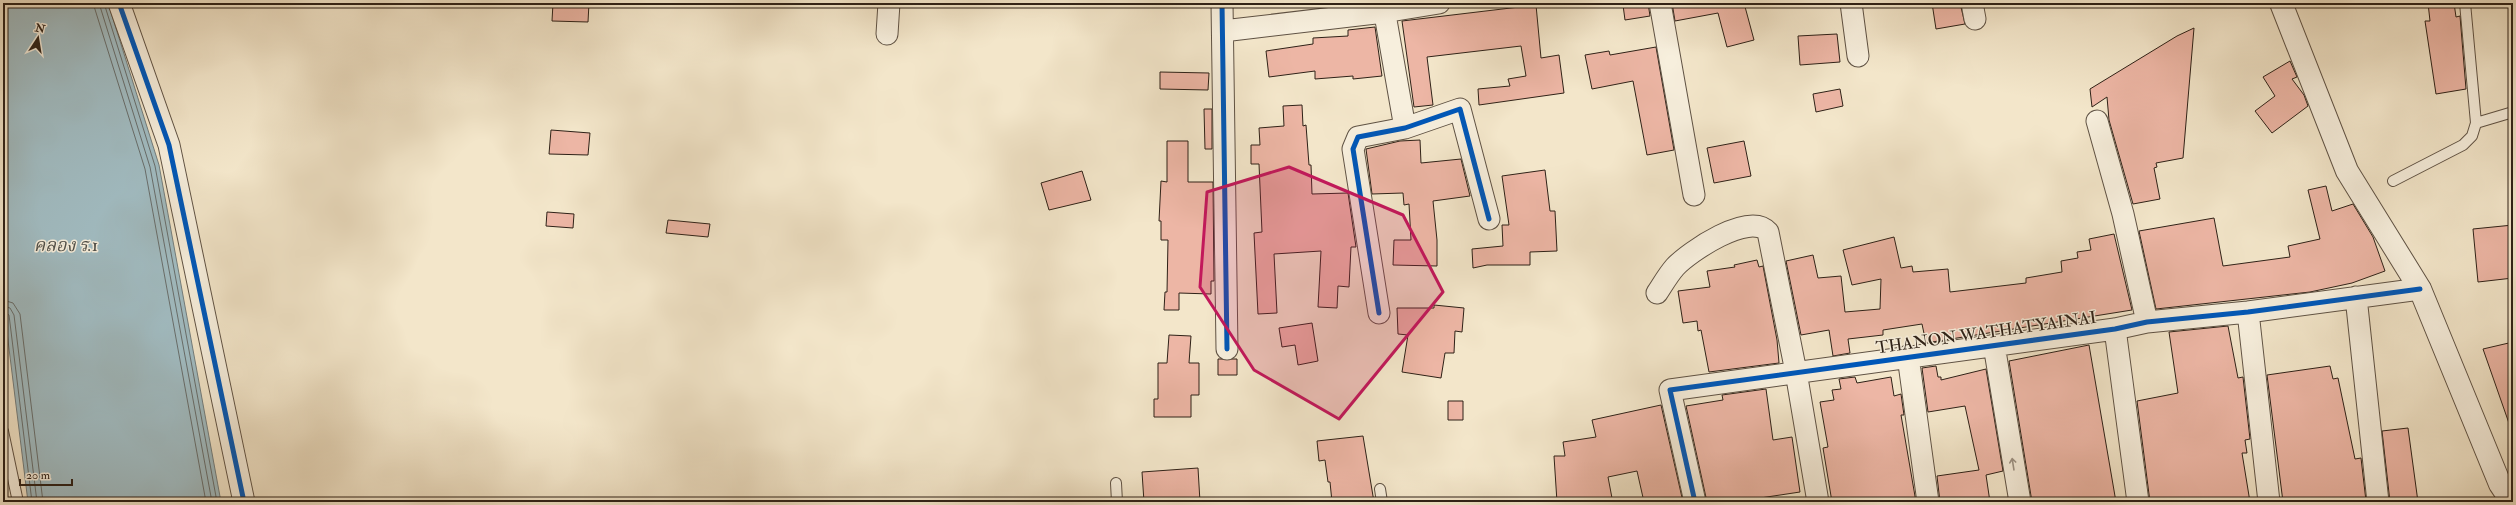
<svg xmlns="http://www.w3.org/2000/svg" width="2516" height="505" font-family="'IM FELL Double Pica','Noto Serif Thai',serif">
  <style>
    .water { fill: #a1bcc2; stroke: #737e7e }
    .lines { fill: none; stroke-linecap: round; stroke-linejoin: round }
    .shore { stroke: #686e6c; stroke-width: 1 }
    .building { fill: #edb6a5; stroke: #2e2117 }
    .service-casing { stroke: #5f5244; stroke-width: 12 }
    .minor-casing { stroke: #5f5244; stroke-width: 23 }
    .tertiary-casing { stroke: #5f5244; stroke-width: 24 }
    .service { stroke: #f7efdd; stroke-width: 10 }
    .minor { stroke: #f7efdd; stroke-width: 21 }
    .tertiary { stroke: #f7efdd; stroke-width: 22 }
    .cycleway-casing { stroke: #f7efdd; stroke-width: 8 }
    .cycleway { stroke: #0057b8; stroke-width: 5 }
    .oneway { stroke: #9d9284 }
    .marked { fill: #c2185b; fill-opacity: 0.2; stroke: #c2185b; stroke-width: 3; stroke-linejoin: round }
    .labels { text-anchor: middle; stroke-width: 3; stroke-linejoin: round; paint-order: stroke }
    .street-label { font-size: 17px; fill: #2e2117; stroke: #f7efdd }
    .water-label { font-size: 18px; font-style: italic; fill: #50504a; stroke: #f7efdd }
  </style>
  <rect width="100%" height="100%" fill="#f3e6ca"/>
  <filter id="stains"><feTurbulence type="fractalNoise" baseFrequency=".005" numOctaves="4"/><feColorMatrix values="0 0 0 0 .2 0 0 0 0 .09 0 0 0 0 .02 0 0 0 .5 -.17"/></filter>
  <radialGradient id="worn" r=".72"><stop offset=".6" stop-color="#630" stop-opacity="0"/><stop offset="1" stop-color="#630" stop-opacity=".3"/></radialGradient>
  <!-- water -->
  <path class="water" d="M3,3H108L159,165L221,502H28L3,300Z"/>
  <g class="lines">
    <!-- shore -->
    <path class="shore" d="M93,3L145,169L206,502
      M99,3L150,167L212,502
      M104,3L155,166L217,502
      M3,300L13,303L20,314L43,502
      M3,306L10,308L14,315L37,502
      M3,311L9,315L32,502"/>
  </g>
  <!-- building -->
  <path class="building" d="M553,3H589L588,22L552,21Z
    M1636,3H1648L1650,16L1625,20L1623,5Z
    M1672,3H1744L1754,40L1727,47L1718,13L1675,21Z
    M1932,3H1960L1965,24L1936,29Z
    M2428,3H2454L2456,17L2460,16L2466,89L2436,94L2425,21H2430Z
    M1536,5L1541,58L1559,55L1564,93L1479,105L1478,89L1510,86L1508,79L1526,76L1521,46L1427,57L1433,105L1414,107L1402,21Z
    M1375,27L1382,76L1353,79V76L1315,79V71L1269,77L1266,51L1313,44V38L1348,36V30Z
    M2194,28L2183,158L2156,163L2157,167L2154,168L2160,199L2133,204L2109,120L2107,97L2092,107L2090,89L2177,36Z
    M1837,34L1840,62L1800,65L1798,36Z
    M1656,47L1674,150L1647,155L1633,81L1592,89L1585,55L1609,51L1610,55Z
    M2290,61L2297,77L2292,79L2304,95L2308,106L2272,133L2255,111L2275,96L2263,77Z
    M1160,72L1209,73L1208,90L1160,89Z
    M1840,89L1843,106L1816,112L1813,94Z
    M1302,105L1303,126L1306,125L1309,165H1311L1312,194L1348,193L1356,247H1351L1349,287L1338,286L1337,308L1318,307L1321,251L1274,254L1277,313L1258,314L1254,233L1262,232L1259,164H1251V145H1260L1259,128L1284,126L1283,106Z
    M1204,109H1212V149H1205Z
    M551,130L590,133L588,155L549,154Z
    M1420,140L1421,163L1461,159L1470,196L1433,201L1437,240V266L1393,265L1394,240H1411L1409,204L1404,205L1403,193L1372,194L1366,149L1400,141Z
    M1167,141H1188V182H1213L1214,281H1211V294L1179,293V310H1164L1165,292H1167L1168,240H1161V221H1159L1161,181L1167,182Z
    M1744,141L1751,176L1714,183L1707,148Z
    M1545,170L1550,211H1555L1557,251L1530,252V265H1487L1473,268L1472,249L1503,246L1502,225H1509L1502,176Z
    M1082,171L1091,200L1049,210L1041,183Z
    M2326,186L2332,211L2353,204L2373,237L2385,271L2352,283L2310,292L2156,309L2139,231L2214,218L2223,266L2290,257L2288,246L2320,239L2308,190Z
    M547,212L574,214L573,228L546,226Z
    M668,220L710,224L708,237L666,233Z
    M2513,225V278L2478,282L2473,229Z
    M2114,234L2132,310L1926,343L1922,324L1883,330V335L1848,339L1850,353L1833,356L1829,330L1801,335L1786,261L1813,255L1818,278L1841,276L1845,312L1880,309L1881,279L1852,285L1843,250L1894,237L1901,268L1912,266L1913,272L1948,269L1950,292L2026,283V278L2062,272L2061,261L2078,258L2077,252L2091,250L2089,239Z
    M1757,260L1759,267L1763,266L1777,340L1779,363L1709,372L1701,330L1698,331L1697,321L1683,323L1678,291L1710,287L1707,271L1735,267L1734,265Z
    M1434,305L1464,308L1462,332L1455,331L1454,353H1445L1441,378L1402,372L1408,335L1398,334L1397,308H1434Z
    M1312,323L1318,361L1298,365L1295,345L1282,347L1279,328Z
    M2228,326L2238,378L2243,377L2250,439L2245,440L2247,453H2242L2250,502H2150L2137,401L2178,393L2169,332Z
    M1169,335L1191,336L1189,363H1199V395H1191V417H1154V399H1158V363H1167Z
    M2513,342V429H2511L2483,349Z
    M2089,345L2116,502H2032L2009,361Z
    M1218,359H1237V375H1218Z
    M1936,366L1938,377H1941V380L1986,369L2003,471L1986,475L1990,502H1940L1937,476L1979,470L1965,406L1928,412L1922,368Z
    M2330,366L2333,379L2338,378L2355,459L2361,458L2366,501L2283,502L2267,375Z
    M1855,377L1857,383L1891,377L1894,396L1901,394L1904,415H1901L1916,502H1832L1823,448L1828,447L1820,402L1834,400L1832,390L1841,389L1839,379Z
    M1766,389L1773,440L1792,437L1800,492L1747,500V502H1707L1686,406L1723,400L1722,395Z
    M1448,401H1463V420H1448Z
    M1661,405L1683,502H1644L1637,471L1608,477L1612,498L1604,500L1605,502H1557L1554,456H1565L1563,442L1596,437L1592,420Z
    M2408,428L2418,502H2390L2382,431Z
    M1363,436L1374,502H1332L1330,482H1328L1325,460L1319,461L1317,441Z
    M1198,468L1200,502H1144L1142,472Z"/>
  <g class="lines">
    <!-- service casing -->
    <g class="service-casing">
      <path id="service" d="M2465,3L2476,123L2513,112
        M2393,181L2463,145L2472,136L2476,123
        M3,431L18,502
        M1116,483L1117,502
        M1380,489L1382,502"/>
    </g>
    <!-- minor casing -->
    <g class="minor-casing">
      <path id="minor" d="M119,3L169,145L244,502
        M1222,3L1227,349
        M1383,3L1405,128
        M1660,3L1694,195
        M1851,3L1858,56
        M1972,3L1975,19
        M1223,31L1384,12L1439,3
        M887,34L889,3
        M2097,121L2123,214L2147,322
        M1657,293C1663,284 1668,275 1675,267C1689,252 1749,211 1768,232L1796,372L1818,502
        M2356,297L2378,502
        M2248,312L2269,502
        M1379,313L1353,149L1358,137L1405,128L1460,109L1489,219
        M2115,329L2138,502
        M1994,345L2020,502
        M1908,356L1928,502
        M1695,502L1670,390L2115,329L2147,322L2248,312L2420,289"/>
    </g>
    <!-- tertiary casing -->
    <g class="tertiary-casing">
      <path id="tertiary" d="M2281,3L2347,171L2420,289L2500,484L2512,502"/>
    </g>
    <!-- service -->
    <use href="#service" class="service"/>
    <!-- minor -->
    <use href="#minor" class="minor"/>
    <!-- tertiary -->
    <use href="#tertiary" class="tertiary"/>
    <!-- cycleway casing -->
    <g class="cycleway-casing">
      <path id="cycleway" d="M119,3L169,145L244,502
        M1222,3L1227,349
        M1379,313L1353,149L1358,137L1405,128L1460,109L1489,219
        M1695,502L1670,390L2115,329L2147,322L2248,312L2420,289"/>
    </g>
    <!-- cycleway -->
    <use href="#cycleway" class="cycleway"/>
  </g>
  <!-- one-way arrows -->
  <defs><path id="oneway-shaft" d="M-6 0H5M1.5-3L5.5 0L1.5 3" fill="none" stroke-width="1.6" stroke-linecap="round" stroke-linejoin="round"/></defs>
  <use class="oneway" href="#oneway-shaft" transform="translate(2013 464) rotate(-99)"/>
  <!-- marked area -->
  <path class="marked" d="M1289,167L1403,215L1443,292L1339,419L1254,370L1200,287L1207,192Z"/>
  <g class="labels">
    <!-- street labels -->
    <g class="street-label">
      <text transform="translate(1986 332) rotate(-8)" y="6">THANON WATHATYAINAI</text>
    </g>
    <!-- water labels -->
    <g class="water-label">
      <text x="66" y="251">คลอง ร.1</text>
    </g>
  </g>
  <!-- margin -->
  <rect width="2516" height="505" fill="none" stroke="#f3e6ca" stroke-width="16"/>
  <rect x="4" y="4" width="2508" height="497" fill="none" stroke="#2e2117" stroke-width="2"/>
  <rect x="8" y="8" width="2500" height="489" fill="none" stroke="#2e2117"/>
  <!-- north arrow -->
  <g transform="translate(38 38) rotate(12)" stroke="#f7efdd" stroke-width="3" paint-order="stroke">
  <path d="M0-3L7 15L0 10L-7 15Z" fill="#2e2117"/>
  <text y="-6" font-size="11" font-weight="bold" text-anchor="middle" fill="#2e2117">N</text>
  </g>
  <!-- scale -->
  <path d="M20 479v6h52v-6" fill="none" stroke="#2e2117" stroke-width="2"/>
  <text x="26" y="479" font-size="12" fill="#2e2117" stroke="#f7efdd" stroke-width="3" paint-order="stroke">20 m</text>
  <rect width="100%" height="100%" filter="url(#stains)"/>
  <rect width="100%" height="100%" fill="url(#worn)"/>
</svg>
